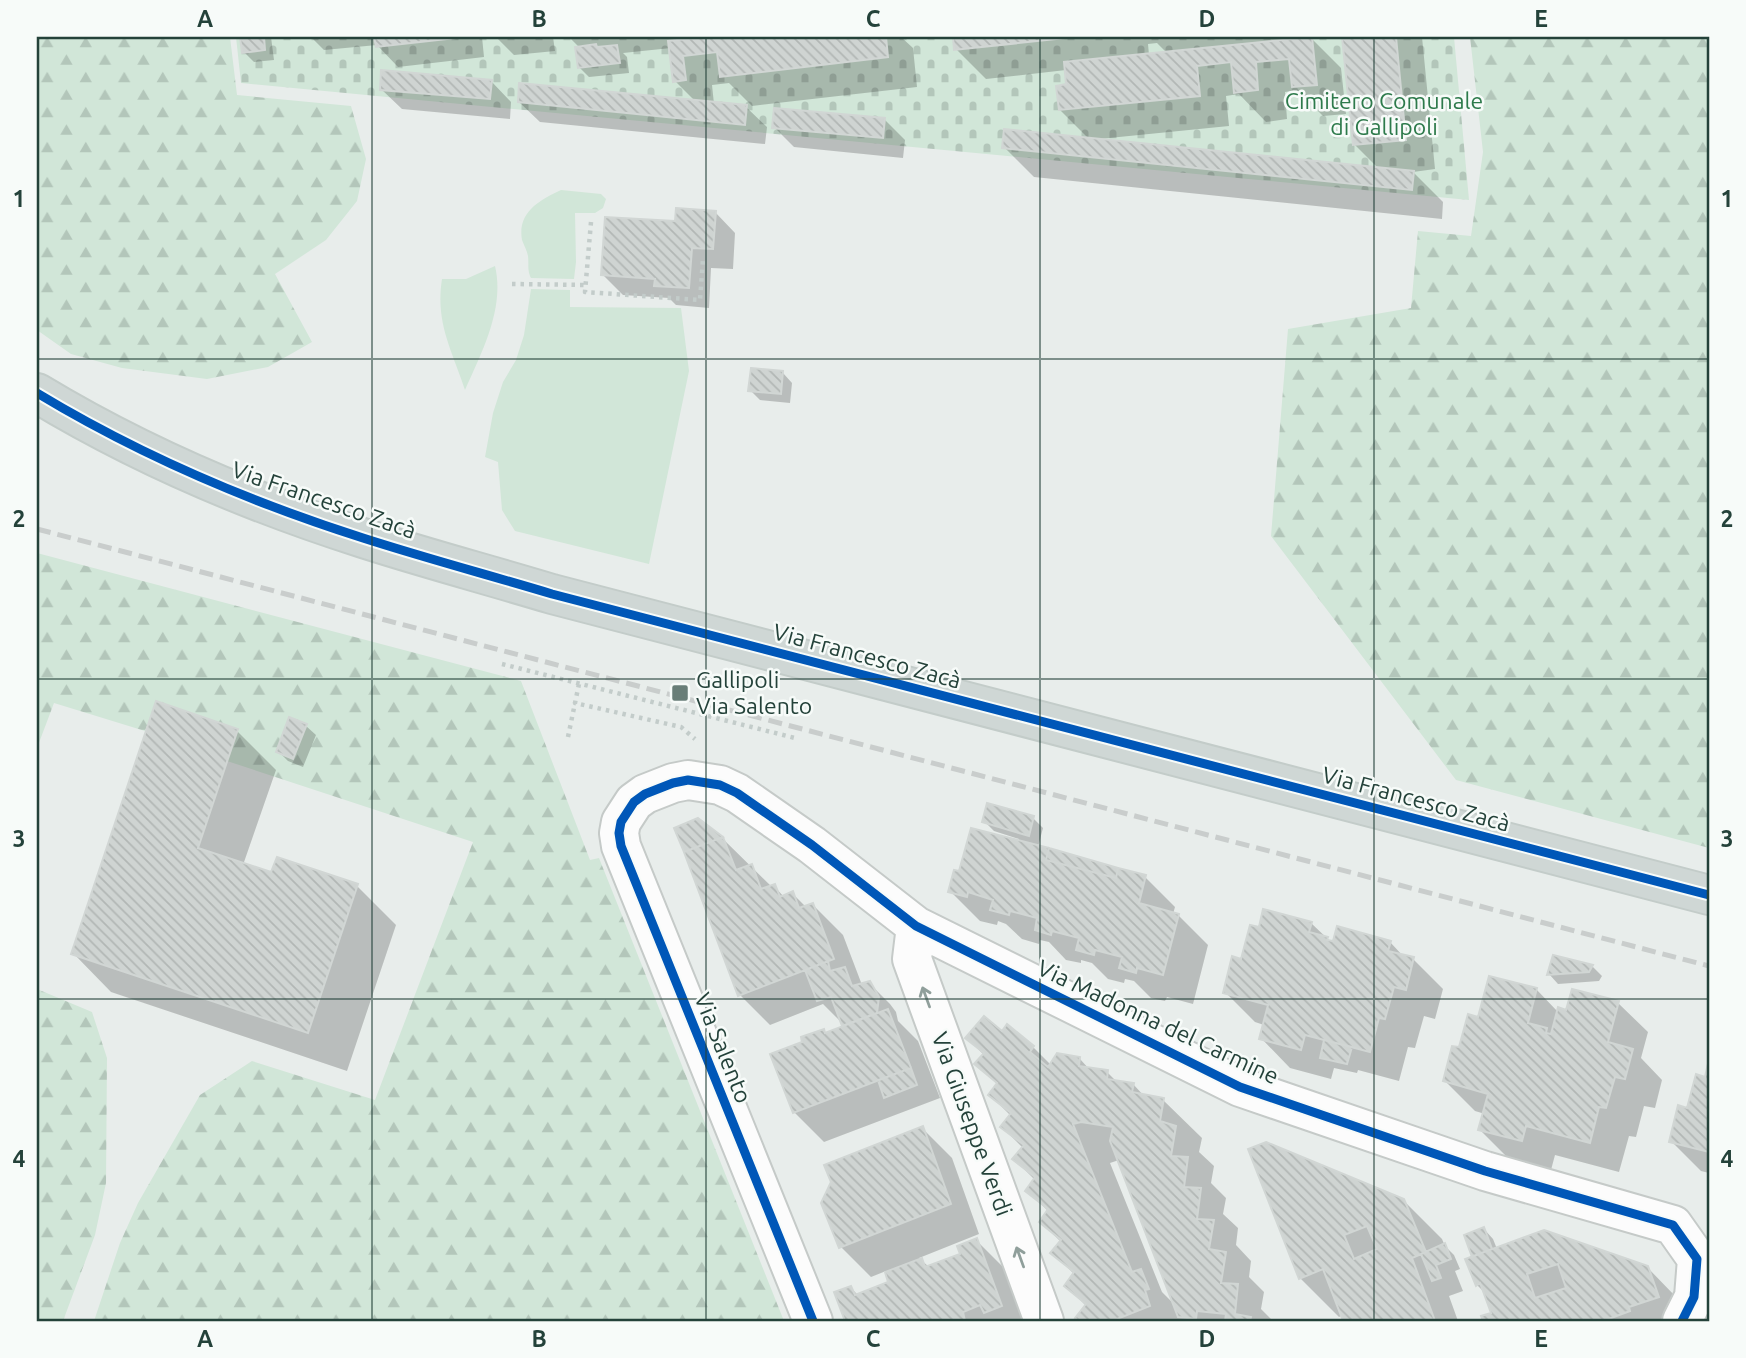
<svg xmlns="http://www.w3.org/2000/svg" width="1746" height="1358" font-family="Ubuntu,sans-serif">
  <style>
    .forest { fill: url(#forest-firs) }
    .cemetery { fill: url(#cemetery-stones) }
    .garden { fill: #d1e6d8 }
    .shadow { fill: #0003; fill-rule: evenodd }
    .building { fill: url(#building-back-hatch); stroke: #d1d6d4; stroke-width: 2; fill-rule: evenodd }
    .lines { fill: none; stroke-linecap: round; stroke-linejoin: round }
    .minor-casing { stroke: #c5cac8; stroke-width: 42 }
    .primary-casing { stroke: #c3ccc9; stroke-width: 42 }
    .path { stroke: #c3ccca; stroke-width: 4.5; stroke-dasharray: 3.5 5; stroke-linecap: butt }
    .minor { stroke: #fcfcfc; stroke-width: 38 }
    .primary { stroke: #cfd7d5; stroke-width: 38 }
    .rail { stroke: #c9cdcc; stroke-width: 5; stroke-dasharray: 14 7; stroke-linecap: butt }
    .cycleway-casing { stroke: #f7fbf9; stroke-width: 13 }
    .cycleway { stroke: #0057b8; stroke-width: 9 }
    .oneway { stroke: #909f9b }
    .grid { fill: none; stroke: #24423a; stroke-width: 2; stroke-opacity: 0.55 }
    .poi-dot { fill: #697e78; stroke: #f7fbf9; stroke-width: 2.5 }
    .labels { text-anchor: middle; stroke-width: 5; stroke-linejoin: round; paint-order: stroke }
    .park-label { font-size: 23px; fill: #2d7a4b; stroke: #f7fbf9 }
    .street-label { font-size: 23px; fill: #24423a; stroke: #f7fbf9 }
    .poi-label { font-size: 23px; fill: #24423a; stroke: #f7fbf9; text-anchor: start }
    .neatline { fill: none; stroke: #24423a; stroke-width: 2.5 }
    .grid-label { font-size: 23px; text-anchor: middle; font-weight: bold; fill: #24423a }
  </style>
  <defs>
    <pattern id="forest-firs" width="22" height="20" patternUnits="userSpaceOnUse" patternTransform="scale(1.75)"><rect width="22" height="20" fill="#d1e6d8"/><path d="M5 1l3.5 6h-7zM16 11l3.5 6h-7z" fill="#b3c6ba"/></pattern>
    <pattern id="cemetery-stones" width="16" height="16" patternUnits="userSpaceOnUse" patternTransform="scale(1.75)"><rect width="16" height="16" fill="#d1e6d8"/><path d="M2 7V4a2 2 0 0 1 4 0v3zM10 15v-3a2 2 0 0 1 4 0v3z" fill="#b3c6ba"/></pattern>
    <pattern id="building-back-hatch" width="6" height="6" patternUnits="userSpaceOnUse" patternTransform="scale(1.75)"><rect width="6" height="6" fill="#cfd4d2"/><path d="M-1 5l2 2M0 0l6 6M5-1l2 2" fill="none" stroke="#b2b7b5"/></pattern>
  </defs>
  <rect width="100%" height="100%" fill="#e8edeb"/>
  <!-- forest -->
  <path class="forest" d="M37,37H230L237,95L351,106L366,159L357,201L326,240L275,274L312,342L268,367L207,379L122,368L71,354L37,330Z
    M1470,37H1709V848L1456,780L1271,536L1288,329L1411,308L1418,231L1471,236L1483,152Z
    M37,553L521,681L590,860L599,858L784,1321H94L120,1243L138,1203L200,1095L252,1061L375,1100L473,842L227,761L238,729L156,702L145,731L54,703L37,748Z
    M37,989L92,1012L107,1058L106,1183L95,1235L63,1321H37Z"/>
  <!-- cemetery -->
  <path class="cemetery" d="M236,37H1454L1469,200L241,83Z"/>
  <!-- garden -->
  <path class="garden" d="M561,190L601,194L606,199L603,208L595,213H575L576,262L574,279L531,278C527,270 529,265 528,256C527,251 524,245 522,240C517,212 540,200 561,190Z
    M495,266C505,308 482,352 465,390C452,350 435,323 442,279H466Z
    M531,289L570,290V307L681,308L689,371L649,564L515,531L502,510L498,462L485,457L493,413L503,382L516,360L524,335Z"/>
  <!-- shadow -->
  <path class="shadow" d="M242,37H271L274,60L254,62L244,52Z
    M311,37H482L484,57L398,67L377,45L324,50Z
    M496,37H553L555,51L514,55Z
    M569,37H901L913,48L917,87L752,106L729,83L712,85L714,104L746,107L767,127L765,144L540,122L519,102H696L675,81L671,48L623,53L627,57L629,73L589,77L580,68V48Z
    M955,37H1291L1292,40L1311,38L1341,68L1346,114L1323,116L1297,90L1285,92L1287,119L1266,122L1239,94L1226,96L1229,126L1099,139V140L1379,169L1354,144L1344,37H1422L1435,169L1413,172L1443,202L1442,219L1034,177L1004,147L1090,140L1060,110L1068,86L1066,70L986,79L956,49ZM1157,43L1167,53L1149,55L1148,44Z
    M491,81L511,102L510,119L402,109L381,89Z
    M885,120L905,140L903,158L794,147L774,127Z
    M715,212L735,233L733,269L711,268L709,308L676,305L669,298L623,295L603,275L677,223Z
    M783,373L792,383L790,403L760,400L750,390Z
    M306,726L316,735L303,767L288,761L278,751Z
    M237,731L276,770L243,865L273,875L278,859L357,886L396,925L347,1071L111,992L73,953Z
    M1033,818L1043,828L1038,847L1145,877L1175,907L1173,914L1178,915L1208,945L1193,1004L1167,997L1165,1001L1151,998L1134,981L1125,979L1124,983L1108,979L1092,963L1081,960V963L1066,960L1049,942L1040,940L1039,944L1022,939L1006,924L998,921L997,925L980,921L950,891L961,874L1018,842L1019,839L994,831L984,821Z
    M722,838L772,887L774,886L784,897L792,893L806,907L813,905L843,935L862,985L869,983L890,1004L896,1012L898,1021L918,1041L940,1098L824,1142L794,1112L804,1043L823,1031L826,1034L845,1027L841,1020H839L823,1004L770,1025L740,995Z
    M1311,923L1331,942H1390L1404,957L1413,959L1443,989L1435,1019L1424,1016L1415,1048L1408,1047L1399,1081L1358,1070L1357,1073L1334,1068L1331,1079L1290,1068L1261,1038L1264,1025L1255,1022L1225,992L1260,929Z
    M1554,957L1592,966L1602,976L1599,981L1558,984L1549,974Z
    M1536,989L1558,1012L1618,1003L1648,1032L1641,1058L1662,1080L1655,1108L1644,1106L1636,1137L1629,1136L1619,1172L1555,1155L1551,1170L1510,1160L1480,1130L1485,1114L1475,1111L1445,1081L1460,1049L1479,1019Z
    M1002,1033L1033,1047L1051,1065L1080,1059L1090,1070L1107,1072L1117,1082L1133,1084L1145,1097L1163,1100L1202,1138L1199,1152L1214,1166L1211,1183L1226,1198L1223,1214L1238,1228L1236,1245L1251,1261L1249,1277L1264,1292L1261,1309L1273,1321H1185L1183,1319L1184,1321H1081L1078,1318L1086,1306L1066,1285L1074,1274L1053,1253L1061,1242L1041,1222L1049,1212L1028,1191L1035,1180L1014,1159L1023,1148L1002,1127L1011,1116L990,1095L998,1085L977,1064L984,1055L967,1038ZM1119,1160L1176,1306L1162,1292L1110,1163Z
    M1709,1066V1173L1701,1171L1671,1141L1706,1079Z
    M922,1128L952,1158L979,1234L919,1258L929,1267L962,1255L976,1240L1006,1270L1025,1321H847L836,1293L851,1288L858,1295L891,1283L886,1271L871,1277L841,1247Z
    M1250,1150L1403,1200L1442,1239L1445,1246L1454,1255L1460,1269L1455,1271L1463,1291L1449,1296L1458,1321H1345L1343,1315L1339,1317L1300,1278Z
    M1484,1229L1493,1239L1497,1249L1647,1267L1677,1298L1686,1321H1485L1484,1317L1493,1314L1485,1293L1477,1285L1474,1258Z"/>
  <!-- building -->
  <path class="building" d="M240,37H264L265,50L242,53Z
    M374,37H465L376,47Z
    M706,37H886L888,57L720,77L717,52L683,56L686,80L673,82L668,41Z
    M953,37H1075L954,50Z
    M1312,37L1317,85L1292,87L1289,59L1256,62L1258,90L1234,93L1231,62L1197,66L1200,96L1059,110L1056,86L1066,84L1064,62Z
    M1342,37H1396L1406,140L1353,145Z
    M596,44L597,47L617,45L620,63L578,68L575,47Z
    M381,70L492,80L490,99L380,90Z
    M519,83L747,105L745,125L518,102Z
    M774,108L885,118L883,138L772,128Z
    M1004,129L1414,171L1412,190L1002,148Z
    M676,208L716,211L713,249L692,248L689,288L654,286L655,279L601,275L605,217L675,221Z
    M751,368L783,371L781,394L748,391Z
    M156,701L238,729L198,848L271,872L277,857L358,884L308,1033L71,954Z
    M289,717L307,724L293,759L276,752Z
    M987,803L1034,816L1029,836L982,822Z
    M698,818L723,837L684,852L674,828Z
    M971,828L1049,848L1046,860L1116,878L1118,868L1146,875L1139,903L1179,914L1163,975L1137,968L1136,973L1119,968L1122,957L1095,950L1094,955L1076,950L1079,938L1052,931L1051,935L1035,930L1037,918L1010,911L1009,915L990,910L993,900L968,892L967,897L948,892L954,870L959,871Z
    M723,837L736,870L752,864L761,889L775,884L780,897L793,891L799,908L813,903L834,959L738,996L684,852Z
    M1049,848L1118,868L1116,878L1046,860Z
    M1263,909L1312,922L1309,932L1328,937L1327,940L1333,941L1337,926L1391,941L1388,951L1414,957L1406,990L1394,987L1385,1019L1379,1018L1370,1052L1305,1035L1301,1050L1259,1039L1268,1005L1223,993L1232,956L1241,959L1250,925L1259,927Z
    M1553,955L1593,965L1589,972L1547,975Z
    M828,961L830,971L845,967L852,986L870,981L879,997L877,1013L842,1026L831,997L817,1001L805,970Z
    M1489,976L1537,988L1528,1023L1547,1028L1546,1033L1551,1034L1558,1007L1566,1010L1572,989L1619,1001L1608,1042L1633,1049L1625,1079L1615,1077L1606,1108L1599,1107L1590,1143L1526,1126L1522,1141L1478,1130L1488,1094L1443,1081L1452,1046L1459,1047L1468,1014L1478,1017Z
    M888,1009L911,1068L793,1113L770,1054L802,1042L801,1037L824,1029L825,1033Z
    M984,1016L1002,1031L1007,1024L1034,1046L1030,1052L1048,1067L1057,1053L1080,1057L1079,1066L1108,1070L1107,1079L1134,1083L1132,1092L1164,1098L1160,1121L1176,1126L1171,1156L1188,1157L1184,1187L1201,1188L1197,1219L1214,1220L1209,1249L1226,1252L1221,1283L1238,1284L1235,1314L1251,1317L1250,1321H1225L1226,1314L1197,1311L1196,1319L1178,1317L1110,1141L1113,1127L1081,1122L1073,1124L1132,1272L1141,1269L1149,1289L1145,1290L1150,1306L1112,1321H1079L1075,1318L1086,1304L1064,1286L1074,1272L1050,1253L1061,1240L1039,1222L1048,1209L1025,1191L1035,1177L1012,1159L1024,1145L1000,1127L1011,1113L988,1095L997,1083L974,1064L984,1053L965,1038Z
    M1324,1040L1352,1047L1347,1064L1320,1058Z
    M1709,1059V1152L1669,1142L1678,1105L1687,1108L1696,1074L1705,1077Z
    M911,1068L917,1085L884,1098L878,1080Z
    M923,1126L951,1204L839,1248L821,1203L831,1182L824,1165Z
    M1266,1142L1404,1199L1426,1252L1412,1258L1435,1321H1343L1323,1269L1299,1279L1248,1149ZM1367,1226L1377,1249L1354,1259L1344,1235Z
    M1484,1227L1492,1249L1472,1257L1464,1235Z
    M1544,1230L1648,1266L1659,1297L1629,1307L1630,1311L1603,1321H1483L1481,1316L1491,1313L1480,1283L1476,1286L1465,1259ZM1558,1264L1566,1288L1535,1298L1527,1274Z
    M977,1238L1002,1306L984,1313L980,1305L963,1312L965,1321H845L834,1292L851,1286L855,1295L888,1282L885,1272L922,1258L925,1267L960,1254L957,1246Z
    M1445,1243L1451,1259L1436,1265L1441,1278L1432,1281L1421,1254Z"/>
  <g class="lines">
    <!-- minor casing -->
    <g class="minor-casing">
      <path id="minor" d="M916,926L912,959L1044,1321
        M813,1321L621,846L619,833L621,822L634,802L645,794L673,783L688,780L720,785L737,793L812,845L916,926L1240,1087L1485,1171L1673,1225L1697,1259L1694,1297L1682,1321"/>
    </g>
    <!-- primary casing -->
    <g class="primary-casing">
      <path id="primary" d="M37,393C138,454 250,502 363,538C425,558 489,575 552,594L1709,895"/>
    </g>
    <!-- path -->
    <path class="path" d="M591,222L585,292L700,300L703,259
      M512,284L586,285
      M502,664L795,738
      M579,684L575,703L681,727L695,739
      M568,737L575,703"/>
    <!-- minor -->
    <use href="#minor" class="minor"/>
    <!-- primary -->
    <use href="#primary" class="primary"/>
    <!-- rail -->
    <path class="rail" d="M37,529L1709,966"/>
    <!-- cycleway casing -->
    <g class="cycleway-casing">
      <path id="cycleway" d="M37,393C138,454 250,502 363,538C425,558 489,575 552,594L1709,895
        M813,1321L621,846L619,833L621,822L634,802L645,794L673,783L688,780L720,785L737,793L812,845L916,926L1240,1087L1485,1171L1673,1225L1697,1259L1694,1297L1682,1321"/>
    </g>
    <!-- cycleway -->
    <use href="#cycleway" class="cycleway"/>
  </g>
  <!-- one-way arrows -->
  <defs><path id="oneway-shaft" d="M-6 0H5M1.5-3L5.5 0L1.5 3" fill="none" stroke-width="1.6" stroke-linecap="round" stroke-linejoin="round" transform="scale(1.75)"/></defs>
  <g class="oneway">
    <use href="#oneway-shaft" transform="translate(926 997) rotate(-110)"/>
    <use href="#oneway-shaft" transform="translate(1020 1257) rotate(-110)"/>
  </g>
  <!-- grid -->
  <path class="grid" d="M372,37V1321M706,37V1321M1040,37V1321M1374,37V1321M37,359H1709M37,679H1709M37,999H1709"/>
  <!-- markers -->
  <rect class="poi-dot" x="671" y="684" width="18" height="18" rx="3.5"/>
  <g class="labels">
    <!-- park labels -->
    <g class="park-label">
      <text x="1384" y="109">Cimitero Comunale<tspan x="1384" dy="26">di Gallipoli</tspan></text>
    </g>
    <!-- street labels -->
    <g class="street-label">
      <text transform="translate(324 500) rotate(19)" y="8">Via Francesco Zacà</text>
      <text transform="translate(867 656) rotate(15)" y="8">Via Francesco Zacà</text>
      <text transform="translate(1416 799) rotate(15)" y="8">Via Francesco Zacà</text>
      <text transform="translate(1158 1022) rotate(25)" y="8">Via Madonna del Carmine</text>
      <text transform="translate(723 1048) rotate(68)" y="8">Via Salento</text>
      <text transform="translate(972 1124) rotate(70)" y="8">Via Giuseppe Verdi</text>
    </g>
    <!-- poi labels -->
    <g class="poi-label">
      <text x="696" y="688">Gallipoli<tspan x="696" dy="26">Via Salento</tspan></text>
    </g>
  </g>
  <!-- border -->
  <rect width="1746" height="1358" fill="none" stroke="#f7fbf9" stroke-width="77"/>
  <rect x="38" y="38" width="1670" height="1282" class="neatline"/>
  <g class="grid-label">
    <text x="205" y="27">A</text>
    <text x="539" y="27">B</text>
    <text x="873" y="27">C</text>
    <text x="1207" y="27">D</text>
    <text x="1541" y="27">E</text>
    <text x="19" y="207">1</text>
    <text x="1727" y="207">1</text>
    <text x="19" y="527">2</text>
    <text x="1727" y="527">2</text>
    <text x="19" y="847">3</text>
    <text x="1727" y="847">3</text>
    <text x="19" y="1167">4</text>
    <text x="1727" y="1167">4</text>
    <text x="205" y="1347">A</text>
    <text x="539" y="1347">B</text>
    <text x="873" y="1347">C</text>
    <text x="1207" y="1347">D</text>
    <text x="1541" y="1347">E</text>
  </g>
</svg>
